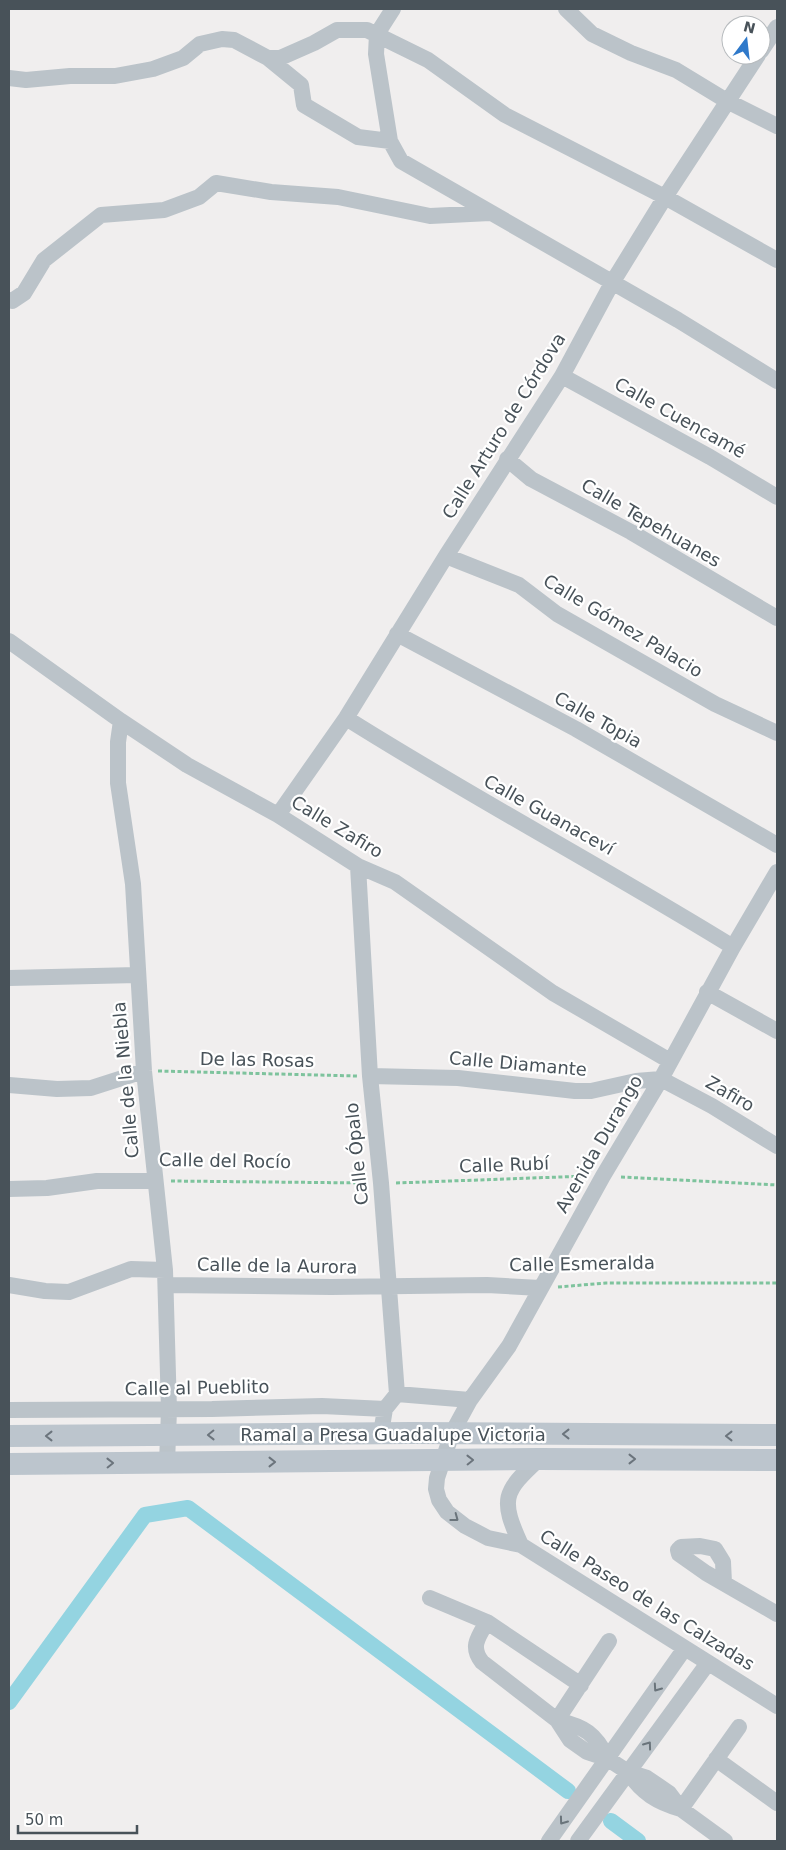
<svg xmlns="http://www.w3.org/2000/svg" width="786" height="1850" font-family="'DejaVu Sans',sans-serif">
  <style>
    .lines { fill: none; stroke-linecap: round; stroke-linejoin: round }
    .canal { stroke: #94d4e1; stroke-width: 16 }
    .path { stroke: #7ec39d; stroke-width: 3; stroke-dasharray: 4 2.5; stroke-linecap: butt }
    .minor { stroke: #bbc3c9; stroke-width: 16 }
    .secondary { stroke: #bcc5cd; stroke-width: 22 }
    .oneway { stroke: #6b747c }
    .oneway2 { stroke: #6a747b }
    .labels { text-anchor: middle; stroke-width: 4.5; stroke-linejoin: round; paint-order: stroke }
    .street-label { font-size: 18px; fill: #485259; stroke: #fff }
  </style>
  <rect width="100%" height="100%" fill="#f0eeee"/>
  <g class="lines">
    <!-- canal -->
    <path class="canal" d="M9,1702L145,1515L188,1508L568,1791
      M611,1821L638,1841"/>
    <!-- path -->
    <path class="path" d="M158,1071L357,1076
      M621,1177L777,1185
      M171,1181L367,1183
      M396,1183L587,1176
      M558,1287L606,1283H777"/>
    <!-- minor -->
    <path class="minor" d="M393,9L377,34L376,54L390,141L401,161L678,320L777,381
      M566,9L592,34L631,53L676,70L727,101L777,126
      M761,51L777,27
      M268,58L301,85L304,105L358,137L390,141
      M9,78L26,80L70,76H115L153,69L183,58L200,44L222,39L234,40L268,58H280L314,43L337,30H367L428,60L505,115L665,197L777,260
      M9,300L12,301L24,293L44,260L101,215L164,210L199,197L216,183L271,192L338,197L430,216L490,213
      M562,376L710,457L777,497
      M507,459L531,479L631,532L777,618
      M446,556L519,585L557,614L715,704L777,733
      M397,634L576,729L777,845
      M9,641L121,721L187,765L278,815L358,866L395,882L553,993L670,1061
      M346,718C473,798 605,868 733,947
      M121,721L118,742V783L133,884L144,1071L165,1270L169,1410L167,1463
      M278,815L346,718L446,556L562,376L612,283L665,197L758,55
      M358,866L370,1076L381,1183L397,1394L385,1409L381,1433
      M777,872L733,947L661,1079L603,1176L509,1346L470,1400L452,1433L437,1478L436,1489L439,1500L447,1512L465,1526L488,1538L521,1545L777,1706
      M9,978L137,975
      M707,992L777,1031
      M370,1076L458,1078L575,1091H591L636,1081L661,1079L712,1106L777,1146
      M9,1085L57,1089L91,1088L144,1071
      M9,1189L47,1188L97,1181H155
      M9,1285L45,1291L69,1292L131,1269L165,1270
      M166,1285L331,1287L487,1285L540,1288
      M397,1394L470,1400
      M9,1410L212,1409L322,1406L385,1409
      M521,1545C500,1499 503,1492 539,1459
      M724,1583L723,1562L715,1549L700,1546L681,1547L678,1550L679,1554L706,1573L777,1614
      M430,1598L487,1622L581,1685
      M487,1622C478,1637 470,1647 482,1662L557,1720L570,1740L587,1752L608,1759L628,1772L647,1778L669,1793L681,1809L725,1841
      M557,1720L609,1641
      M557,1720C585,1727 595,1733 608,1759
      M716,1759L777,1803
      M628,1772C642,1793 657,1802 681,1809
      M681,1809L739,1727
      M549,1841L685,1648
      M578,1841L708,1663"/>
    <!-- secondary -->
    <path class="secondary" d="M9,1436L412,1433L777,1435
      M9,1464L539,1459L777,1460"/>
  </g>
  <!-- one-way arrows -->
  <defs><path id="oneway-chevron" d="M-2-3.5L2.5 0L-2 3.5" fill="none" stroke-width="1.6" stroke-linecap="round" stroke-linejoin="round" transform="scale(1.25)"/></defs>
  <g class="oneway">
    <use href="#oneway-chevron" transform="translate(566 1434) rotate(-180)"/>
    <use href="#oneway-chevron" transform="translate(211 1435) rotate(179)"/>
    <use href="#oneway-chevron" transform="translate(49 1436) rotate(-180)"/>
    <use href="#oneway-chevron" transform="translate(729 1436) rotate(180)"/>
    <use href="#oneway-chevron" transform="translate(632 1459)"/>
    <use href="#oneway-chevron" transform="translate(470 1460) rotate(-1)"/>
    <use href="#oneway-chevron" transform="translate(272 1462)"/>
    <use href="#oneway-chevron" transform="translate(110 1463) rotate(-1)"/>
  </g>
  <g class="oneway2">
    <use href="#oneway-chevron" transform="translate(455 1518) rotate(37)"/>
    <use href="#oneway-chevron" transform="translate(657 1688) rotate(125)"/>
    <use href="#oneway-chevron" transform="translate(648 1745) rotate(-54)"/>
    <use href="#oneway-chevron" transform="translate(563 1821) rotate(126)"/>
  </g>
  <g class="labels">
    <!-- street labels -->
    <g class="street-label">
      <text transform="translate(680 418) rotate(29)" y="6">Calle Cuencamé</text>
      <text transform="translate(504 426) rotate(-58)" y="6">Calle Arturo de Córdova</text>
      <text transform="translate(651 523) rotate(30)" y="6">Calle Tepehuanes</text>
      <text transform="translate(623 626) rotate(31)" y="6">Calle Gómez Palacio</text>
      <text transform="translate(598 720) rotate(29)" y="6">Calle Topia</text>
      <text transform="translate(549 815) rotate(29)" y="6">Calle Guanaceví</text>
      <text transform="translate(337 827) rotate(31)" y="6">Calle Zafiro</text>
      <text transform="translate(257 1060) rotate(1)" y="6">De las Rosas</text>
      <text transform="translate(518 1064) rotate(5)" y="6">Calle Diamante</text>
      <text transform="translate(126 1080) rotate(-95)" y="6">Calle de la Niebla</text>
      <text transform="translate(730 1094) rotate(30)" y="6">Zafiro</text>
      <text transform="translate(599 1144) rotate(-60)" y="6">Avenida Durango</text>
      <text transform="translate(357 1154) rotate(-96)" y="6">Calle Ópalo</text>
      <text transform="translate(225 1161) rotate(1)" y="6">Calle del Rocío</text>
      <text transform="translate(504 1165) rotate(-2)" y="6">Calle Rubí</text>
      <text transform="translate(582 1264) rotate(-1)" y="6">Calle Esmeralda</text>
      <text transform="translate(277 1266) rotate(1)" y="6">Calle de la Aurora</text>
      <text transform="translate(197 1388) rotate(-1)" y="6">Calle al Pueblito</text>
      <text x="393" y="1441">Ramal a Presa Guadalupe Victoria</text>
      <text transform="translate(647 1600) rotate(32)" y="6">Calle Paseo de las Calzadas</text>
    </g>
  </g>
  <!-- border -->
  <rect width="786" height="1850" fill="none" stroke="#485259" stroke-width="20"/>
  <!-- north arrow -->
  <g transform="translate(746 40) rotate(15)"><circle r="24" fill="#ffffff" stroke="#b6babd"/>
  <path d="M0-4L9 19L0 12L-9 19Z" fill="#2f79ca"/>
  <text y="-8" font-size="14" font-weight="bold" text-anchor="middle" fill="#485259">N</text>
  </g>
  <!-- scale -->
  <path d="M18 1825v8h119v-8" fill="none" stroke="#485259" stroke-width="2.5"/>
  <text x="25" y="1825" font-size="15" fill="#485259" stroke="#ffffff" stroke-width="4" paint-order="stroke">50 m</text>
</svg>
